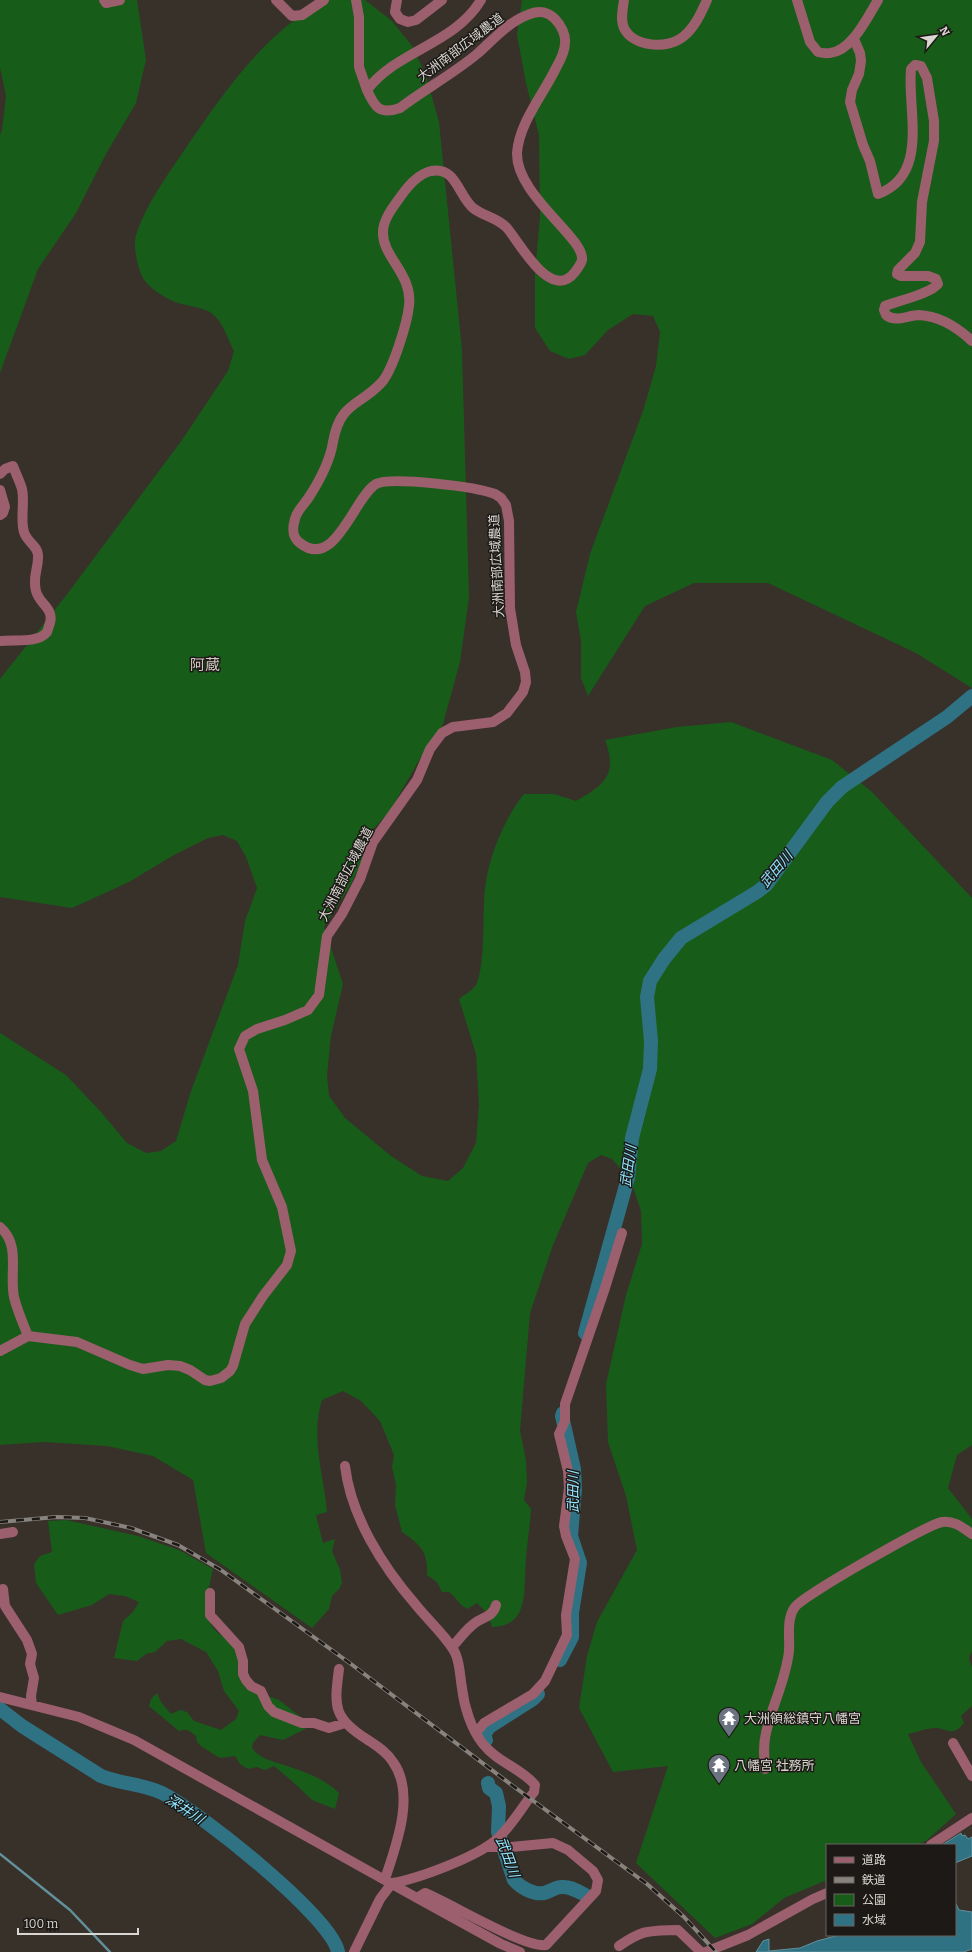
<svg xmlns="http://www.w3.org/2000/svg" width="972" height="1952" font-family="Bitter,'Noto Sans JP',serif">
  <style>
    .green { fill: #185c1a }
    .water { fill: #2f7284; stroke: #62909b }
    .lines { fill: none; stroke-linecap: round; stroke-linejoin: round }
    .stream { stroke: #62909b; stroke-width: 2.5 }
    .river { stroke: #2f7284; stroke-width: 14 }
    .minor { stroke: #9c5f6d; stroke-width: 10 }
    .rail-casing { stroke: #88837d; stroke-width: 4 }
    .rail { stroke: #1c1916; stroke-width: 2.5; stroke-dasharray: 8; stroke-linecap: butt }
    .labels { text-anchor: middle; stroke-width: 3; stroke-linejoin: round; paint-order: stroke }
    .street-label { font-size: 13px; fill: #dad6d2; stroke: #1c1916 }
    .poi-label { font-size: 13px; fill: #dad6d2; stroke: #1c1916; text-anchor: start }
    .water-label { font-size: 14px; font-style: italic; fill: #8fe5ff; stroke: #1c1916 }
    .quarter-label { font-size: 15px; fill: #d0c8c0; stroke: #1c1916 }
  </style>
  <rect width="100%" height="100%" fill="#37312a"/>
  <!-- green -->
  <path class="green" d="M0,0H137L146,60L136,103L106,154L76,213L38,269L0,373V135L2,130L6,96L0,68Z
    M328,0H365L392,21L413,47L426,76L439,122L462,350L469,597L460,662L441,731L425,750L390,811L368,835L362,861L351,884L324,927L343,984L331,1036L327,1075L329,1096L345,1118L391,1156L422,1176L448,1181L463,1168L476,1143L479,1104L476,1054L459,999C464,995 473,990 476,985C486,963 482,915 485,888C489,856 504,819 524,794H554L576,801C605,785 618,774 605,740L677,727L731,722L832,760L872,792L972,898V1445L957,1455L948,1488L972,1519V1651L969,1658L972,1667V1706L961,1716L964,1723C952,1737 949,1729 936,1728C928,1728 916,1732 908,1734L921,1762L956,1814L926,1841L917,1845H827V1880L784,1898L752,1924L715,1938L636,1863L668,1766L613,1772L579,1708L587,1656L597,1622L637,1550L626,1496L608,1442L606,1384L626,1295L642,1244L641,1211L631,1181L612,1159L601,1155L588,1163L553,1245L530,1313L520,1431L526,1460L527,1483L524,1500L531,1509C530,1526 527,1543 526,1560C523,1588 531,1626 492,1627L488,1614L477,1603L467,1609C458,1604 457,1598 449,1592H442L437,1582L427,1575C428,1552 421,1545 402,1532L395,1505L396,1485L392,1467L394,1455L380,1421L361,1401L343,1391L322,1400C310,1437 324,1475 327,1512L316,1515L323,1543L335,1539L332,1551L340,1570L342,1582L340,1588L332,1596L329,1609L312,1628L206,1553L193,1480L153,1456L107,1446L44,1442L0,1445V1033L66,1075L101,1112L127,1143L146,1153L161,1151L176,1141L191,1091L238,965L245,921L257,888L246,857L237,841L223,835L208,838L174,855L129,882L72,908L0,897V679L68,593L182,440L228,371L234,351C227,338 222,318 208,311C199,307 188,306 178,303C166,299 146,287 141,274C137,264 133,246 136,235C146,204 167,176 185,149C224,93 265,30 328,0Z
    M522,0H972V688L916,653L768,583H694L645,606L588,696L581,678V641L576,612L590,554L643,411L656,366L660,332L653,316L633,314L608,330L585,355L569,359L550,351L535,328V273L540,217L539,135L526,83L517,35Z
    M66,1520L138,1536L179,1550L213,1569C209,1586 202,1616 215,1630C219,1635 226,1637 230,1641C240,1650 239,1662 240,1673L262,1694L279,1700L307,1722L305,1729L283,1740L260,1735L253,1743L252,1748C261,1760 274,1761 287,1766C306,1772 325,1779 339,1793L335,1809L312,1800L292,1781L274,1766L265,1770L257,1767L248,1769L240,1764L235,1756L220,1758L202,1747L197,1742L196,1736C190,1731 186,1728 179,1731L149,1706L151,1699L157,1693L161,1702L171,1714L180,1710L187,1712L194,1721L221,1730L236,1719L239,1711L224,1691L218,1671L206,1652L181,1639L167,1641L155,1652L146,1654L137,1661L114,1658L123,1621L133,1612L139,1602L125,1596L109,1594L92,1605L58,1615L36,1583L34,1564L40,1556L52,1552L48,1521Z"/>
  <!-- water -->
  <path class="water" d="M961,1833L962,1836L965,1835L968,1839L972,1837V1856L955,1863V1845H942Z
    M955,1902L959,1910L972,1912V1949L964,1952H756L763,1941L769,1939V1951L800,1948L817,1941L839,1935H955Z"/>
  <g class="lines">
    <!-- stream -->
    <path class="stream" d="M0,1854L70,1910L110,1952"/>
    <!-- river -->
    <path class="river" d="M585,1333L628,1178L632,1138L650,1069L651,1041L647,997L650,981L664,959L681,938L757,892L766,885L827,802L842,787L947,717L972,696
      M560,1660L572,1637V1613L580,1563L571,1536L575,1489L574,1469L562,1416L563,1413
      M0,1709L22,1726L101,1776C121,1784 143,1784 162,1793C197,1810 332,1917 338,1952
      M486,1740L484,1735L489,1727L533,1699L538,1694
      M488,1783L489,1788L496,1793L499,1806L498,1832L514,1880C520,1887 533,1895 544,1893C550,1892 555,1887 561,1887C571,1886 579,1892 587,1896"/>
    <!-- minor -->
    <path class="minor" d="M104,0L106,3L120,0
      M276,0L292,16L302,15L324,0
      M356,0L359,17V67L367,90
      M397,0L395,12L400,19L408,22L416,20L442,0
      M624,0C623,8 620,20 624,28C633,47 668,50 684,36C695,27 701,13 707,0
      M797,0L810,42L818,52C822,53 826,54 830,53C852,51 868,16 878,0
      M854,39L860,53L861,61L859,74L852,90L850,102L863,145L870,161L878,194C930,175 907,110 911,69L915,65L921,66L927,78L934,121V141L922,202L920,242L915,253L898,270L897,274L901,276H928L936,279L938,284C930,294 900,300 885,306L884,310L886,315C896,323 908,315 919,315C940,316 957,327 972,341
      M0,474L5,469L13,466C16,474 20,482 22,489C25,503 20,519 24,532C26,541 38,546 38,555C39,568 32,576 36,591C39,604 54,608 50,623C49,625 48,630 47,632C38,644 13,639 0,641
      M0,490L5,507L3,513L0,515
      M0,1227C21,1245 9,1273 14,1297C17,1310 23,1323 28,1336L77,1342L130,1365L143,1369L168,1365L180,1366L190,1370L205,1380L210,1381L221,1378L230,1371L233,1366L245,1324L263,1296L287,1265L291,1251L282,1207L262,1160L253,1091L239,1049L245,1036L257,1029L285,1020L308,1010L319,995L327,936L342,914L360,879L373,842L417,780L430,749L442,733L453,727L493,722L507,713L523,692L526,682L525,672L516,645L510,608L509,521L506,505L501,498L495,494C477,487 391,476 376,484C354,497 335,571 300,543C292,537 292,529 295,519C297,510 304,505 309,497C320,480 330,461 333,442C340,402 359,407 382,382C393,369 407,324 409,306C413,274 382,257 383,232C383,219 394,206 401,196C408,186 418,174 431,171C456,166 458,195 473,208C483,216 498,218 507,228C520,243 551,303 575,272C578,268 581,264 582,260C585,238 516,195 517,153C519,123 543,95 556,68C560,61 565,52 565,43C566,35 561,25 555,19C548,12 540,10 530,14C509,21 493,40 477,54C453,74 425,89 400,108C380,115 375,108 367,90C397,50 454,45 481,0
      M0,1351L28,1336
      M345,1466C351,1517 383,1567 416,1605C426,1618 451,1641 456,1655C460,1665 460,1677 462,1688C464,1706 471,1729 483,1744C497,1762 521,1768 535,1785L534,1792C522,1807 511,1827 496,1840C476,1857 418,1879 392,1883L380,1899L354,1952
      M0,1534L13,1532
      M3,1589L5,1606L27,1640L32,1654L30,1664L34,1678L31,1696L32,1705
      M210,1593V1615L239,1647L243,1661V1674L246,1680L251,1686L261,1691L268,1706L274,1712L302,1723H314L329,1728L345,1723
      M452,1647C459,1640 466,1629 475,1623C483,1617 493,1617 496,1605
      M339,1669C334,1707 333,1718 368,1740C377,1746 387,1752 393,1762C416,1794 396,1846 385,1879
      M0,1697L79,1717L134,1740L417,1898L501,1944L520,1952
      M476,1733L484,1723L533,1694L545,1681L567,1635L566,1615L575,1559L566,1536L564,1526L569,1488L568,1471L559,1434L565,1421V1404L605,1288L622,1233
      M953,1743L972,1776
      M765,1769C764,1757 763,1745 766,1733C772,1705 786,1680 789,1651C790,1637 786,1619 795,1607C802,1596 927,1525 942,1522C954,1520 963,1528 972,1534
      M931,1845L972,1818
      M417,1898L425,1893C450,1903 524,1948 546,1945L596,1891L598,1880L593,1871L568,1850L553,1843L511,1847H486
      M619,1946C644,1929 648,1931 678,1930L701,1952
      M706,1952L748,1935L813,1899L827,1893"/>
    <!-- rail casing -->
    <g class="rail-casing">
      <path id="rail" d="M0,1522L56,1517L85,1518L131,1528L178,1545L221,1570L351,1664L513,1786L647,1884L684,1917L716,1952"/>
    </g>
    <!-- rail -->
    <use href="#rail" class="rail"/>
  </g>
  <!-- icons -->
  <defs>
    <g id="temple-pin" transform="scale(1.15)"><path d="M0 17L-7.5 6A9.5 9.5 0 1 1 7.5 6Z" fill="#6b7280" stroke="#1c1916"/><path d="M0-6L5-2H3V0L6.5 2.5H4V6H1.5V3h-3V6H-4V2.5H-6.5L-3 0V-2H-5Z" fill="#fff"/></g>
  </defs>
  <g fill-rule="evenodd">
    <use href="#temple-pin" x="729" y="1718"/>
    <use href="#temple-pin" x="719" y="1765"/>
  </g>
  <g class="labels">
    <!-- street labels -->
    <g class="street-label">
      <text transform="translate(460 47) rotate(-37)" y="5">大洲南部広域農道</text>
      <text transform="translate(496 566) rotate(-93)" y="5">大洲南部広域農道</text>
      <text transform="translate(345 874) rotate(-63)" y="5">大洲南部広域農道</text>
    </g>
    <!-- poi labels -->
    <g class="poi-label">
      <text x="744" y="1723">大洲領総鎮守八幡宮</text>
      <text x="734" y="1770">八幡宮 社務所</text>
    </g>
    <!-- water labels -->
    <g class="water-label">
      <text transform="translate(776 869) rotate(-50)" y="5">武田川</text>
      <text transform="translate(628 1166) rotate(-82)" y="5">武田川</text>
      <text transform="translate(573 1492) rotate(-90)" y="5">武田川</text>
      <text transform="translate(185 1809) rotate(33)" y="5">深井川</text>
      <text transform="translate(508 1857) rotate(70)" y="5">武田川</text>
    </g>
    <!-- quarter labels -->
    <g class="quarter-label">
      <text x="205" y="670">阿蔵</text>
    </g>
  </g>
  <!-- legend -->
  <rect x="826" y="1844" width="130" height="92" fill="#1c1916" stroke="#686561"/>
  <rect x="834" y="1857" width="20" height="6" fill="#9c5f6d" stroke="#686561"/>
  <text x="862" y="1864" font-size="12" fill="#dad6d2">道路</text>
  <rect x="834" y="1877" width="20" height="6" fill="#88837d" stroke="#686561"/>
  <text x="862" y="1884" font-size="12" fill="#dad6d2">鉄道</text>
  <rect x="834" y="1894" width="20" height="12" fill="#185c1a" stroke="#686561"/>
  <text x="862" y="1904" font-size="12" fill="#dad6d2">公園</text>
  <rect x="834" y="1914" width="20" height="12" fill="#2f7284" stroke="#686561"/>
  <text x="862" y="1924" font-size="12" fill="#dad6d2">水域</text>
  <!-- north arrow -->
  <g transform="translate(936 36) rotate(61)" stroke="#1c1916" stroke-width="3" paint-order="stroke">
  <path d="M0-3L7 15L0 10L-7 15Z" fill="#dad6d2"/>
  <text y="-6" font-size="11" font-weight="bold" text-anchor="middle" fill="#dad6d2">N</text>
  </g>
  <!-- scale -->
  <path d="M18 1928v6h120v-6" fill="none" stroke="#dad6d2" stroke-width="2"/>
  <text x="24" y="1928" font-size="12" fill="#dad6d2" stroke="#1c1916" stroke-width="3" paint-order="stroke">100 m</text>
</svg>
